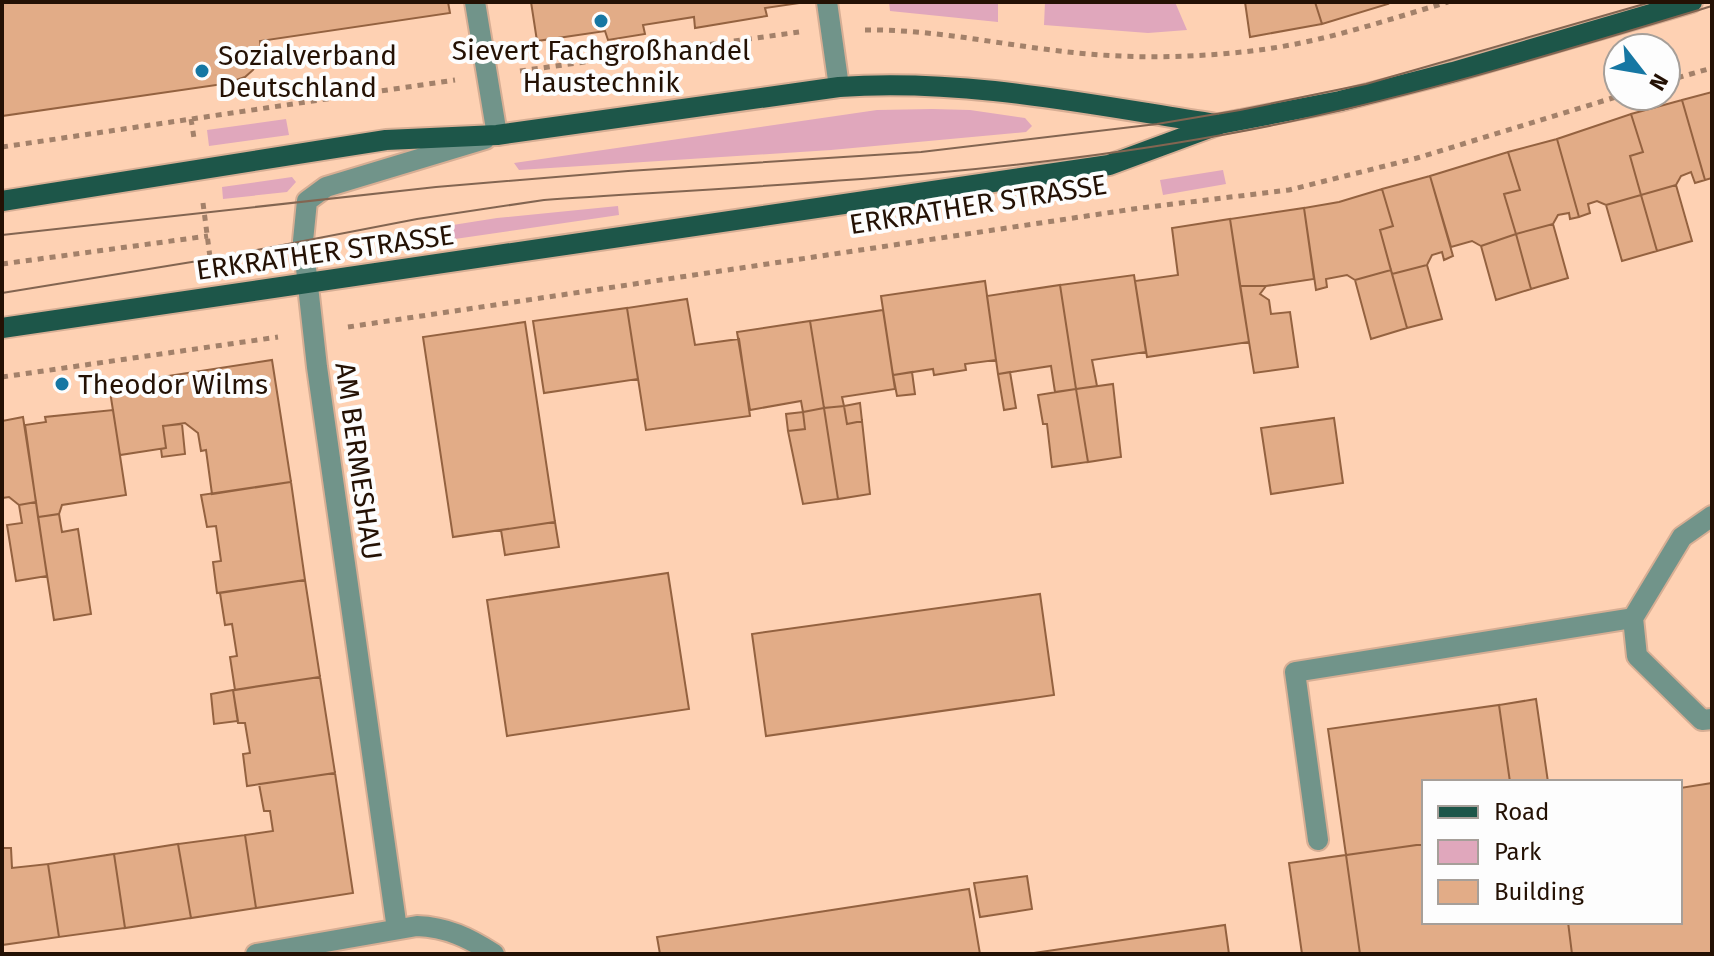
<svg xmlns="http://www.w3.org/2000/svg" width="1714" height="956" font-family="'Fira Sans',sans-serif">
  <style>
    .green { fill: #e0a7bc }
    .building { fill: #e2ac87; stroke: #946240; stroke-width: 2 }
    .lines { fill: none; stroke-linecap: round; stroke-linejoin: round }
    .lane-casing { stroke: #d7ae94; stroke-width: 24 }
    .street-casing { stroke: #d7ae94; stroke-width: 24 }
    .primary-casing { stroke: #d7ae94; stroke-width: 24 }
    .path { stroke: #a3816a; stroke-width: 5; stroke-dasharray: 6 6; stroke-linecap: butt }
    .lane { stroke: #71948a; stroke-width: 20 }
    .street { stroke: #71948a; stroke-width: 20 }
    .primary { stroke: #1d5649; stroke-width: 20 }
    .tram { stroke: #836551; stroke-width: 2 }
    .poi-dot { fill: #1677a3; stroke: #fdfdfd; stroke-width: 3 }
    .labels { text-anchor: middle; stroke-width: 8; stroke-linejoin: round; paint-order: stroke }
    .poi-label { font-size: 28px; fill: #241104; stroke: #fdfdfd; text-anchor: start }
    .street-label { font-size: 28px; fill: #241104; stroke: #fdfdfd }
  </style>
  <rect width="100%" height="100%" fill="#fed1b3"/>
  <!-- green -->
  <path class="green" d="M889,2H998V22L890,11Z
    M1045,2H1175L1187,30L1148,33L1044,25Z
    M932,109L970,110L1025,118L1032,126L1026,132L831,150L519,170L514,163L877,110Z
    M286,119L289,135L209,146L207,130Z
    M1223,170L1226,184L1163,195L1160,180Z
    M292,177L296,182L287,192L223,199L222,187Z
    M618,206L619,215L379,250L377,237L497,218Z"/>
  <!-- building -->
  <path class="building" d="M2,2H448L450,13L260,41L261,50H258V60L253,70L245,77L236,80L237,82L2,116Z
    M531,2H800V3L765,8L767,16L695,28L694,17L643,25L645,34L608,40L605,31L537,41Z
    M1245,2H1315L1322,24L1250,37Z
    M1315,2H1387L1388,4L1322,24Z
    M1712,92V178L1705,180L1682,100Z
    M1682,100L1705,180L1695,183L1691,172L1681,176L1676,185L1641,195L1630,156L1643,152L1631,114Z
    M1631,114L1643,152L1630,156L1641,195L1606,205L1597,201L1588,204L1590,213L1579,217L1557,139Z
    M1557,139L1579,217L1570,219L1569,213L1558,215L1553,224L1516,234L1504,194L1520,190L1508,152Z
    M1508,152L1520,190L1504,194L1516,234L1481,246L1472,241L1451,247L1430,176Z
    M1430,176L1453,256L1444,260L1442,252L1432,255L1427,265L1392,274L1380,230L1393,226L1382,189Z
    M1676,185L1692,241L1657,251L1641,195Z
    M1382,189L1393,226L1380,230L1391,270L1355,280L1347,275L1326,279L1327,287L1316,290L1304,208L1339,202Z
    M1641,195L1657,251L1622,261L1606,205Z
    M1304,208L1314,279L1266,286H1240L1230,219Z
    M1230,219L1249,342L1147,357L1135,281L1178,275L1172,228Z
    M1553,224L1568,278L1531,289L1516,234Z
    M1516,234L1531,289L1496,300L1481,246Z
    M1427,265L1442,319L1407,328L1392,274Z
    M1391,270L1407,328L1371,339L1355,280Z
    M1134,275L1146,352L1092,360L1097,386L1076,389L1060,285Z
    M985,281L996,360L965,364L966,370L934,375L933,369L893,375L881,296Z
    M1060,285L1076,389L1055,392L1051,366L998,374L987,296Z
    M1240,286H1266L1260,294L1269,300L1271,314L1290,312L1298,367L1254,373Z
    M687,299L695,345L739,339L750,416L646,430L627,308Z
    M627,308L638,379L544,393L533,321Z
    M883,310L895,389L842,397L844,406L824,408L810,321Z
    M810,321L824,408L803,412L801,401L750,410L737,332Z
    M525,322L555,522L453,537L423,337Z
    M272,360L291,482L212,494L206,450L201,451L198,433L185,423L163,426L166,448L120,455L109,385Z
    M912,372L915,394L897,396L893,375Z
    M1010,372L1016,408L1004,410L998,374Z
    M1113,384L1121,457L1088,462L1076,389Z
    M1076,389L1088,462L1052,467L1047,424H1043L1038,395Z
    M860,403L862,421L847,424L844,406Z
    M844,406L847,424L862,421L870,494L838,499L824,408Z
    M824,408L838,499L803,504L788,431L805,429L803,412Z
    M113,410L126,495L62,505L59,514L38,517L25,425L46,422L45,417Z
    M803,412L805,429L788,431L786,414Z
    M23,417L36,502L19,505L9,497L2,498V421Z
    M1334,418L1343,483L1271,494L1261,428Z
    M182,424L185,454L162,457L161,449L166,448L163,426Z
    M291,482L305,580L217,593L213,562L221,561L216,526L207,527L201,495Z
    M36,502L47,576L16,581L7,525L22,523L19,505Z
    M59,514L62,532L78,529L91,614L54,620L38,517Z
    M555,522L559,547L505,555L501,530Z
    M668,573L689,709L507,736L487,600Z
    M305,580L320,677L235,690L230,657L237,656L232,624L225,625L220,593Z
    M1040,594L1054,695L766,736L752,634Z
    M320,677L335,773L247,786L243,754L250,753L245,723H238L233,690Z
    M233,690L238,721L214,724L211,694Z
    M1536,699L1548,782H1510L1499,705Z
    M1499,705L1510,782H1424V844L1346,855L1328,729Z
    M335,773L353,893L256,908L245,835L273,831L270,811H264L259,784Z
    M1712,783V954H1572L1568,922H1680V788Z
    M245,835L256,908L191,918L178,844Z
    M178,844L191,918L125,928L114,854Z
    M1424,844V922H1568L1572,954H1360L1346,855Z
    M2,848H11L12,868L48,864L59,937L2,945Z
    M114,854L125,928L59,937L48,864Z
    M1346,855L1360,954H1302L1289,863Z
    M1027,876L1032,909L980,917L974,883Z
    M969,889L980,954H660L657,937Z
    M1225,925L1229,954H1027Z"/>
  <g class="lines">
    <!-- lane casing -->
    <g class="lane-casing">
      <path id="lane" d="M475,2L497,135
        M827,2L839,87
        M1712,516L1682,537L1633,618L1637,656L1702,720L1712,719
        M1318,840L1295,672L1633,618"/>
    </g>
    <!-- street casing -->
    <g class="street-casing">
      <path id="street" d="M397,929L317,367L303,241L307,201L326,187L485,139
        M256,954L417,926C447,927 469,938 494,954"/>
    </g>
    <!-- primary casing -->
    <g class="primary-casing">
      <path id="primary" d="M2,201L386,140L497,135L839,87C966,78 1091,105 1216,124
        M2,328L1109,165L1220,124L1340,101L1453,72L1692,2"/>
    </g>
    <!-- path -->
    <path class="path" d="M865,30C941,29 1014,48 1089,54C1145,59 1204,57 1259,50C1323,42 1387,20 1448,2
      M520,71L799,32
      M1666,81L1712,68
      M191,119L194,138
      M2,147L455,80
      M203,203L211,265
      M2,264L208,236
      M348,327L1140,208L1289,190L1417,158L1619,96
      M2,377L278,337"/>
    <!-- lane -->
    <use href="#lane" class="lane"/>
    <!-- street -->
    <use href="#street" class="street"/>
    <!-- primary -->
    <use href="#primary" class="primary"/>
    <!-- tram -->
    <path class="tram" d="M2,235L436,187L628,171L921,152L1157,124L1240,110L1366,84L1651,2
      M2,293L210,259L417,219L544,200C770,185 999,176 1222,135C1389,105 1550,55 1712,6"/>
  </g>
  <!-- markers -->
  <g class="poi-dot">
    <circle cx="601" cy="21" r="8"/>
    <circle cx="202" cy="71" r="8"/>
    <circle cx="62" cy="384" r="8"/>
  </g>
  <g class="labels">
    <!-- poi labels -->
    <g class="poi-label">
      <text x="601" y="60" text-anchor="middle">Sievert Fachgroßhandel<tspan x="601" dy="32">Haustechnik</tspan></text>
      <text x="218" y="65">Sozialverband<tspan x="218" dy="32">Deutschland</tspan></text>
      <text x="78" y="394">Theodor Wilms</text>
    </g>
    <!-- street labels -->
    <g class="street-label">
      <text transform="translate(978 204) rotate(-9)" y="10">ERKRATHER STRASSE</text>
      <text transform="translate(325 252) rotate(-8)" y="10">ERKRATHER STRASSE</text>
      <text transform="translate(359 461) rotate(82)" y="10">AM BERMESHAU</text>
    </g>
  </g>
  <!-- border -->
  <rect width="1714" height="956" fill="none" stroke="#241104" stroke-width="8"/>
  <!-- legend -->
  <rect x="1422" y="780" width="260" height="144" fill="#fdfdfd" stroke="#a69f99" stroke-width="2"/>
  <rect x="1438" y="806" width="40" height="12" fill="#1d5649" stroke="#a69f99" stroke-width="2"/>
  <text x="1494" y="820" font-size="24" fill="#241104">Road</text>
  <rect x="1438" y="840" width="40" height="24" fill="#e0a7bc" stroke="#a69f99" stroke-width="2"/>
  <text x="1494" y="860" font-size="24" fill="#241104">Park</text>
  <rect x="1438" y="880" width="40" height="24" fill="#e2ac87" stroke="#a69f99" stroke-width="2"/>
  <text x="1494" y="900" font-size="24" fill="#241104">Building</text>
  <!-- north arrow -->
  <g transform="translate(1642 72) rotate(121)"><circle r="38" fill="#fdfdfd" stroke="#a69f99" stroke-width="2"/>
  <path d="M0-6L14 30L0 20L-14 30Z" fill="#1677a3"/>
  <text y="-12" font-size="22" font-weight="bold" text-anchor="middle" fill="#241104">N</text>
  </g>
</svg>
